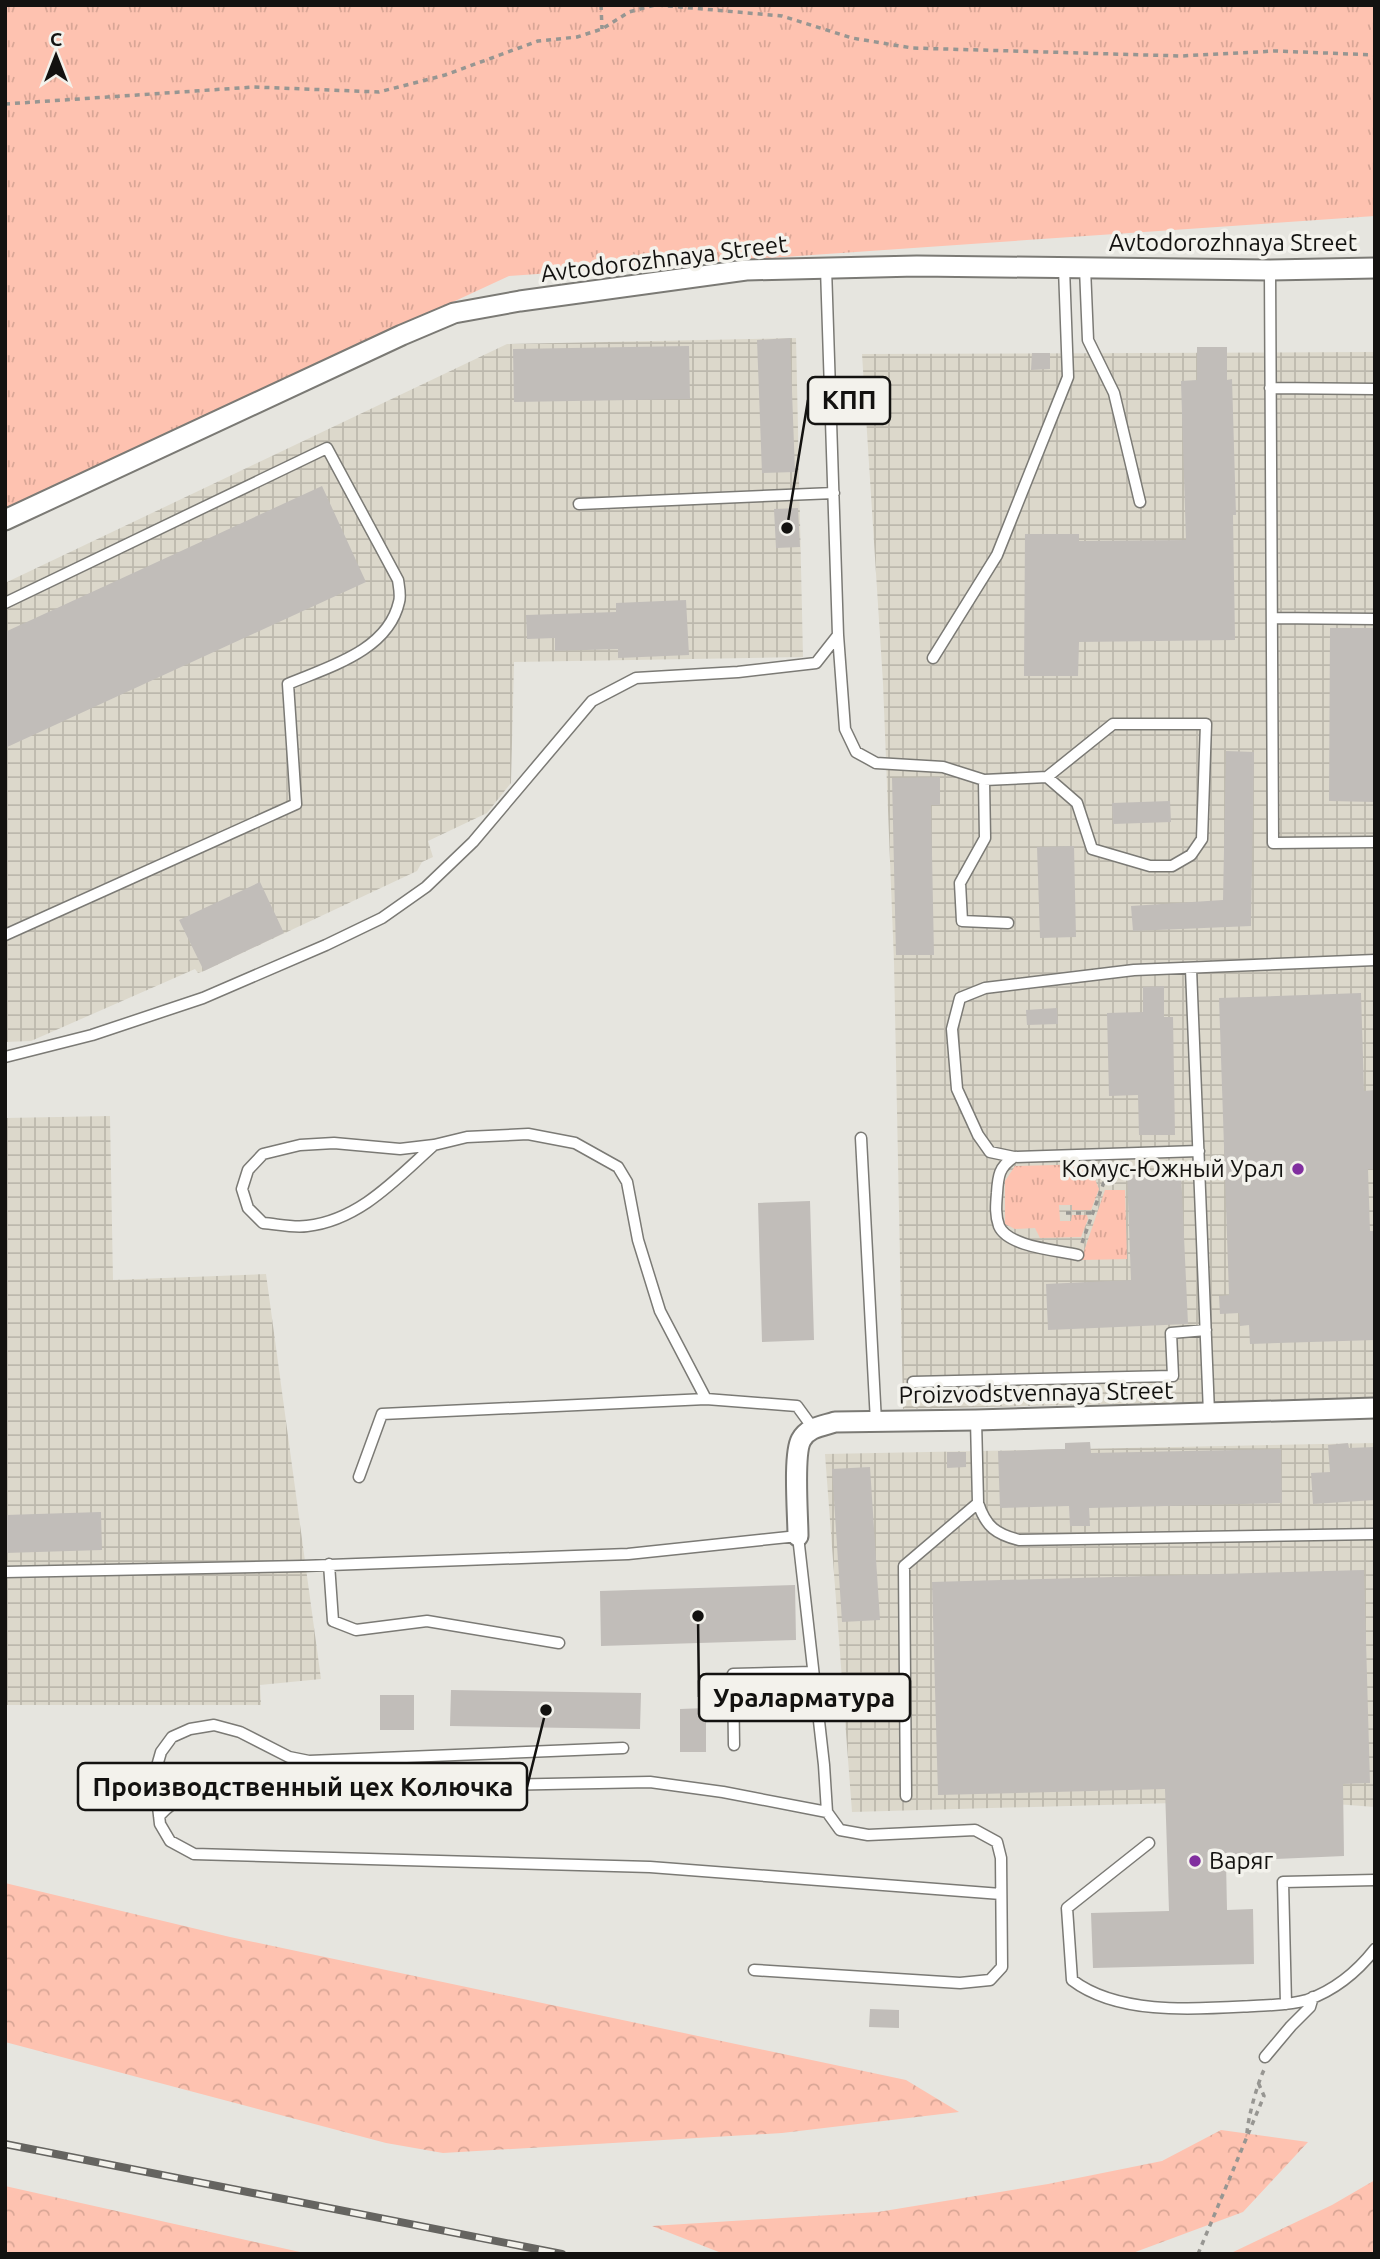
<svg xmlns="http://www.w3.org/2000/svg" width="1380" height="2259" font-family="Ubuntu,sans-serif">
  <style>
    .industrial { fill: url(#industrial-grid) }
    .grass { fill: url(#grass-tufts) }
    .forest { fill: url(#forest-crowns) }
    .building { fill: #c1bdb9 }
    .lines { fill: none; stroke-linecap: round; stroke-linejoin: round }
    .service-casing { stroke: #7b7a75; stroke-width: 13 }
    .minor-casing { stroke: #7b7a75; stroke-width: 23 }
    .path { stroke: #979692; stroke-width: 3.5; stroke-dasharray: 5 5; stroke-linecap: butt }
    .service { stroke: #fff; stroke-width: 10 }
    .minor { stroke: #fff; stroke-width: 19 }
    .rail-casing { stroke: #656460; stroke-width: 8 }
    .rail { stroke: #f3f2ec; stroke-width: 5; stroke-dasharray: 16; stroke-linecap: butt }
    .poi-dot { fill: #812f9f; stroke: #f3f2ec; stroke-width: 2.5 }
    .labels { text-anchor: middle; stroke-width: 7; stroke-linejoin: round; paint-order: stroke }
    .street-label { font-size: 24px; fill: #131210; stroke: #f3f2ec }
    .poi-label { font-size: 24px; fill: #131210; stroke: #f3f2ec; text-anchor: end }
    .leader { fill: none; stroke: #131210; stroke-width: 2.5 }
    .callout-dot { fill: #131210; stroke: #f3f2ec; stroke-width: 2.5 }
    .callout { fill: #f3f2ec; stroke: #131210; stroke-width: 2.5 }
    .callout-label { font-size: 26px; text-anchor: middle; font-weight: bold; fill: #131210 }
  </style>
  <defs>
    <pattern id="industrial-grid" width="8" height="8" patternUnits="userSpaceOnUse" patternTransform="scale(1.75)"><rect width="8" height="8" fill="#dcd8cb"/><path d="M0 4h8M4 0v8" fill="none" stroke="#bcb8ad"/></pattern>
    <pattern id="grass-tufts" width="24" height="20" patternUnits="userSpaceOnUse" patternTransform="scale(1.75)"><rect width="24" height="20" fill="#fec2b0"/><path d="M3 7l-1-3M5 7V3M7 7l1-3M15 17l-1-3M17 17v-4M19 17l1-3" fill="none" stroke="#d9a696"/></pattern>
    <pattern id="forest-crowns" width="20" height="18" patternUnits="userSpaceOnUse" patternTransform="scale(1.75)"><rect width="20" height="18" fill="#fec2b0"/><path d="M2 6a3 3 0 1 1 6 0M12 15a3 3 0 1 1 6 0" fill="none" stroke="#d9a696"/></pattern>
  </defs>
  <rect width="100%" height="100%" fill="#e6e5df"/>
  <!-- industrial -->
  <path class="industrial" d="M796,338L803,657L514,662L511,783L487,813L428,841L433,857L422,862L417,871L204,971L198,973L195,969L31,1041L5,1042V583L507,344Z
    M1375,352V1398L903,1409L894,962L883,683L862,354Z
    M110,1116L113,1280L266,1274L321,1679L260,1685L261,1705H5V1118Z
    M1375,1443V1807L1282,1800L852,1812L825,1454Z"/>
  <!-- grass -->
  <path class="grass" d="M5,5H1375V216L509,276L5,509Z
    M1094,1164V1177L1099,1189L1091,1210H1072V1205H1059L1060,1221H1071L1072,1215H1087L1088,1219L1081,1237L1040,1238L1035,1228L1015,1229L1005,1224V1181L1015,1166Z
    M1105,1190H1125L1127,1259L1081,1260Z"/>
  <!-- forest -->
  <path class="forest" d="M5,1883L230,1937L906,2080L959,2112L782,2133L443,2153L386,2143L5,2042Z
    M1221,2130L1308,2142L1243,2212L1130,2254H724L652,2226L878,2212L1048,2184L1162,2161Z
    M1375,2180V2254H1229L1332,2205Z
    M5,2186L309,2254H5Z"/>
  <!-- building -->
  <path class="building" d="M790,338L795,472L762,473L757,340Z
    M689,346L690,399L514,402L513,349Z
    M1197,347H1227V380L1232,379L1236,515H1233L1235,640L1079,642L1078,676H1024L1025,534H1079V541L1186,540L1181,381L1197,380Z
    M1032,353H1050V369L1031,370Z
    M322,486L366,582L5,748V632Z
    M798,508L800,547L776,548L774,509Z
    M686,600L689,655L618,658V649L555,651V638L527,639L526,615L616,612V603Z
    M1330,628H1375V802L1329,801Z
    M1226,751L1254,752L1251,926L1133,931L1131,906L1223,900Z
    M940,777V805H931L934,955H896L892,778Z
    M1170,801L1171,822L1113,824L1112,803Z
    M1074,846L1076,937L1040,938L1037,847Z
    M260,882L284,933L204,971L179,920Z
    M1164,986V1017H1173L1175,1135H1139L1138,1095L1109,1096L1107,1013L1143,1012V987Z
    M1361,993L1364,1091L1375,1090V1169H1368L1370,1231H1375V1340L1250,1344L1249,1325L1240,1326L1239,1313L1220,1314L1219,1296L1229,1295L1219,998Z
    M1057,1008L1058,1024L1027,1025L1026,1010Z
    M1181,1171L1188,1324L1048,1330L1046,1284L1131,1280L1127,1173Z
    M810,1201L814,1340L762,1342L758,1203Z
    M1090,1442L1091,1453L1281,1449L1282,1503L1089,1508L1090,1526H1070L1069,1506L1000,1508L998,1451L1065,1449V1443Z
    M1348,1443L1349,1448L1375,1447V1500L1313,1504L1311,1473L1330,1472L1328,1445Z
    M947,1452H966V1467L947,1468Z
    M870,1467L880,1620L842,1622L832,1469Z
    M101,1512L102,1550L5,1553V1515Z
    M1364,1570L1370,1783L1343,1784L1344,1856L1226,1861L1227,1910L1253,1909L1254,1964L1093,1968L1091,1913L1169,1911L1165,1789L938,1795L932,1582Z
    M795,1585L796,1640L601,1646L600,1591Z
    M451,1690L641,1693L640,1729L450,1726Z
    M380,1695H414V1730H380Z
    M706,1708V1752H680V1709Z
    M870,2009L899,2010V2028L869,2027Z"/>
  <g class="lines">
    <!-- service casing -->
    <g class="service-casing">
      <path id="service" d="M1085,268L1088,340L1114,393L1140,502
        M1270,270L1273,843L1375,842
        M1270,388L1375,389
        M579,504L834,493
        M5,603L327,448L398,580C399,587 401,596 399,602C388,651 328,667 288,684L296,804L5,935
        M1272,618L1375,619
        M838,635L845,729L856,752L876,763L943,767L984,780L1047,777L1077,803L1092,849L1150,866H1172L1191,855L1202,839L1206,724H1113L1047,777
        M933,658L997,555L1068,377L1064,268
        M984,780L985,838L960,883L962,921L1008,923
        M1191,969L1209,1413
        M5,1057L92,1035L203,998L326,945L382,918L426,887L473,842L592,701L636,678L738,672L816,663L838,635L826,268
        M861,1138L876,1422
        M434,1145C397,1178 360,1220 307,1226C293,1228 277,1224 263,1223L248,1208L242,1189L248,1170L263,1154L300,1145L334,1143L400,1149L434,1145L467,1137L528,1134L575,1143L618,1167L627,1182L638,1240L660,1311L706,1399L797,1406L813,1428
        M1199,1151L1014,1157L990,1152L978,1135L957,1089L952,1029L960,998L985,988L1134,970L1375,960
        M1014,1157C999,1167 998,1176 997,1193C996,1205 995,1215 999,1226C1008,1247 1057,1250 1078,1255
        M913,1382L1173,1376L1171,1333L1206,1330
        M976,1420L978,1503C986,1527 996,1534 1019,1540L1375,1534
        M359,1477L382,1414L706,1399
        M329,1564L333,1621L356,1630L427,1621L559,1643
        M5,1572L303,1566L628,1554L798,1536L824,1765L827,1812L840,1830L868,1835L975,1830L997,1842L1001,1858L1002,1967L990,1980L960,1983L754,1970
        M734,1745L733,1674L813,1672
        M623,1748L309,1761L289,1757L240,1732L214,1725L190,1729L172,1737L161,1752L157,1766L156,1789L160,1824L170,1841L194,1854L650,1867L1001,1894
        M906,1796L904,1566L978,1503
        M159,1816C181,1792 199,1794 230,1790L650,1782L723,1792L827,1812
        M1149,1843L1067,1908L1072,1980C1119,2016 1198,2009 1254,2006C1271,2005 1291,2005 1307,2000C1335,1990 1357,1972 1375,1949
        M1286,2004L1283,1882L1375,1880
        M1265,2057L1291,2026L1310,2007L1313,1997"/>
    </g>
    <!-- minor casing -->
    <g class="minor-casing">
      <path id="minor" d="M5,520L402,335L454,313L520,301L746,270L917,266L1270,270L1375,268
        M798,1536C798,1516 793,1455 801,1440C808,1427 823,1426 835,1422L976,1420L1375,1408"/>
    </g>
    <!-- path -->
    <path class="path" d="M601,5L602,29
      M658,5L782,16L852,38L912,48L1181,56L1275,51L1375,55
      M5,104L254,87L379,92L445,75L538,41L577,37L602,29L629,12L655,5
      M1066,1213H1093
      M1082,1243L1109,1168
      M1247,2133C1248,2118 1257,2084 1264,2070
      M1198,2254L1264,2096L1258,2082"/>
    <!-- service -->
    <use href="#service" class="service"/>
    <!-- minor -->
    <use href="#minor" class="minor"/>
    <!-- rail casing -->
    <g class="rail-casing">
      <path id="rail" d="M5,2144L562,2254"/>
    </g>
    <!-- rail -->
    <use href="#rail" class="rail"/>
  </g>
  <!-- markers -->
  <g class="poi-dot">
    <circle cx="1298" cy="1169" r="7"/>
    <circle cx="1195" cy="1861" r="7"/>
  </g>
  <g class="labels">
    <!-- street labels -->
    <g class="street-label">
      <text x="1233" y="251">Avtodorozhnaya Street</text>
      <text transform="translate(664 259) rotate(-7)" y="8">Avtodorozhnaya Street</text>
      <text transform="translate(1036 1393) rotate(-1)" y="8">Proizvodstvennaya Street</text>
    </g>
    <!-- poi labels -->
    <g class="poi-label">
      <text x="1284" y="1177">Комус-Южный Урал</text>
      <text x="1209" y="1869" text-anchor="start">Варяг</text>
    </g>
  </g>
  <!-- callouts -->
  <path class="leader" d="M787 528L808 400M698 1616L699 1697M546 1710L527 1787"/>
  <g class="callout-dot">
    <circle cx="787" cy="528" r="7"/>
    <circle cx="698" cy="1616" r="7"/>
    <circle cx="546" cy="1710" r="7"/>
  </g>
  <g class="callout">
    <rect x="808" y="377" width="82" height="47" rx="7"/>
    <rect x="699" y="1674" width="211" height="47" rx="7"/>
    <rect x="78" y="1763" width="449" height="47" rx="7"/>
  </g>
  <g class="callout-label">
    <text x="849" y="409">КПП</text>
    <text x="804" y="1707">Ураларматура</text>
    <text x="303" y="1796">Производственный цех Колючка</text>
  </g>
  <!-- border -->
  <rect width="1380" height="2259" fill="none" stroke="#131210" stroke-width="14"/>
  <!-- north arrow -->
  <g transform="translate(56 56)" stroke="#f3f2ec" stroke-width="5" paint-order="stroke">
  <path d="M0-5L12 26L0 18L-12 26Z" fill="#131210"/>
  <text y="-10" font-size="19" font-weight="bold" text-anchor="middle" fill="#131210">С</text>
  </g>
</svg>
